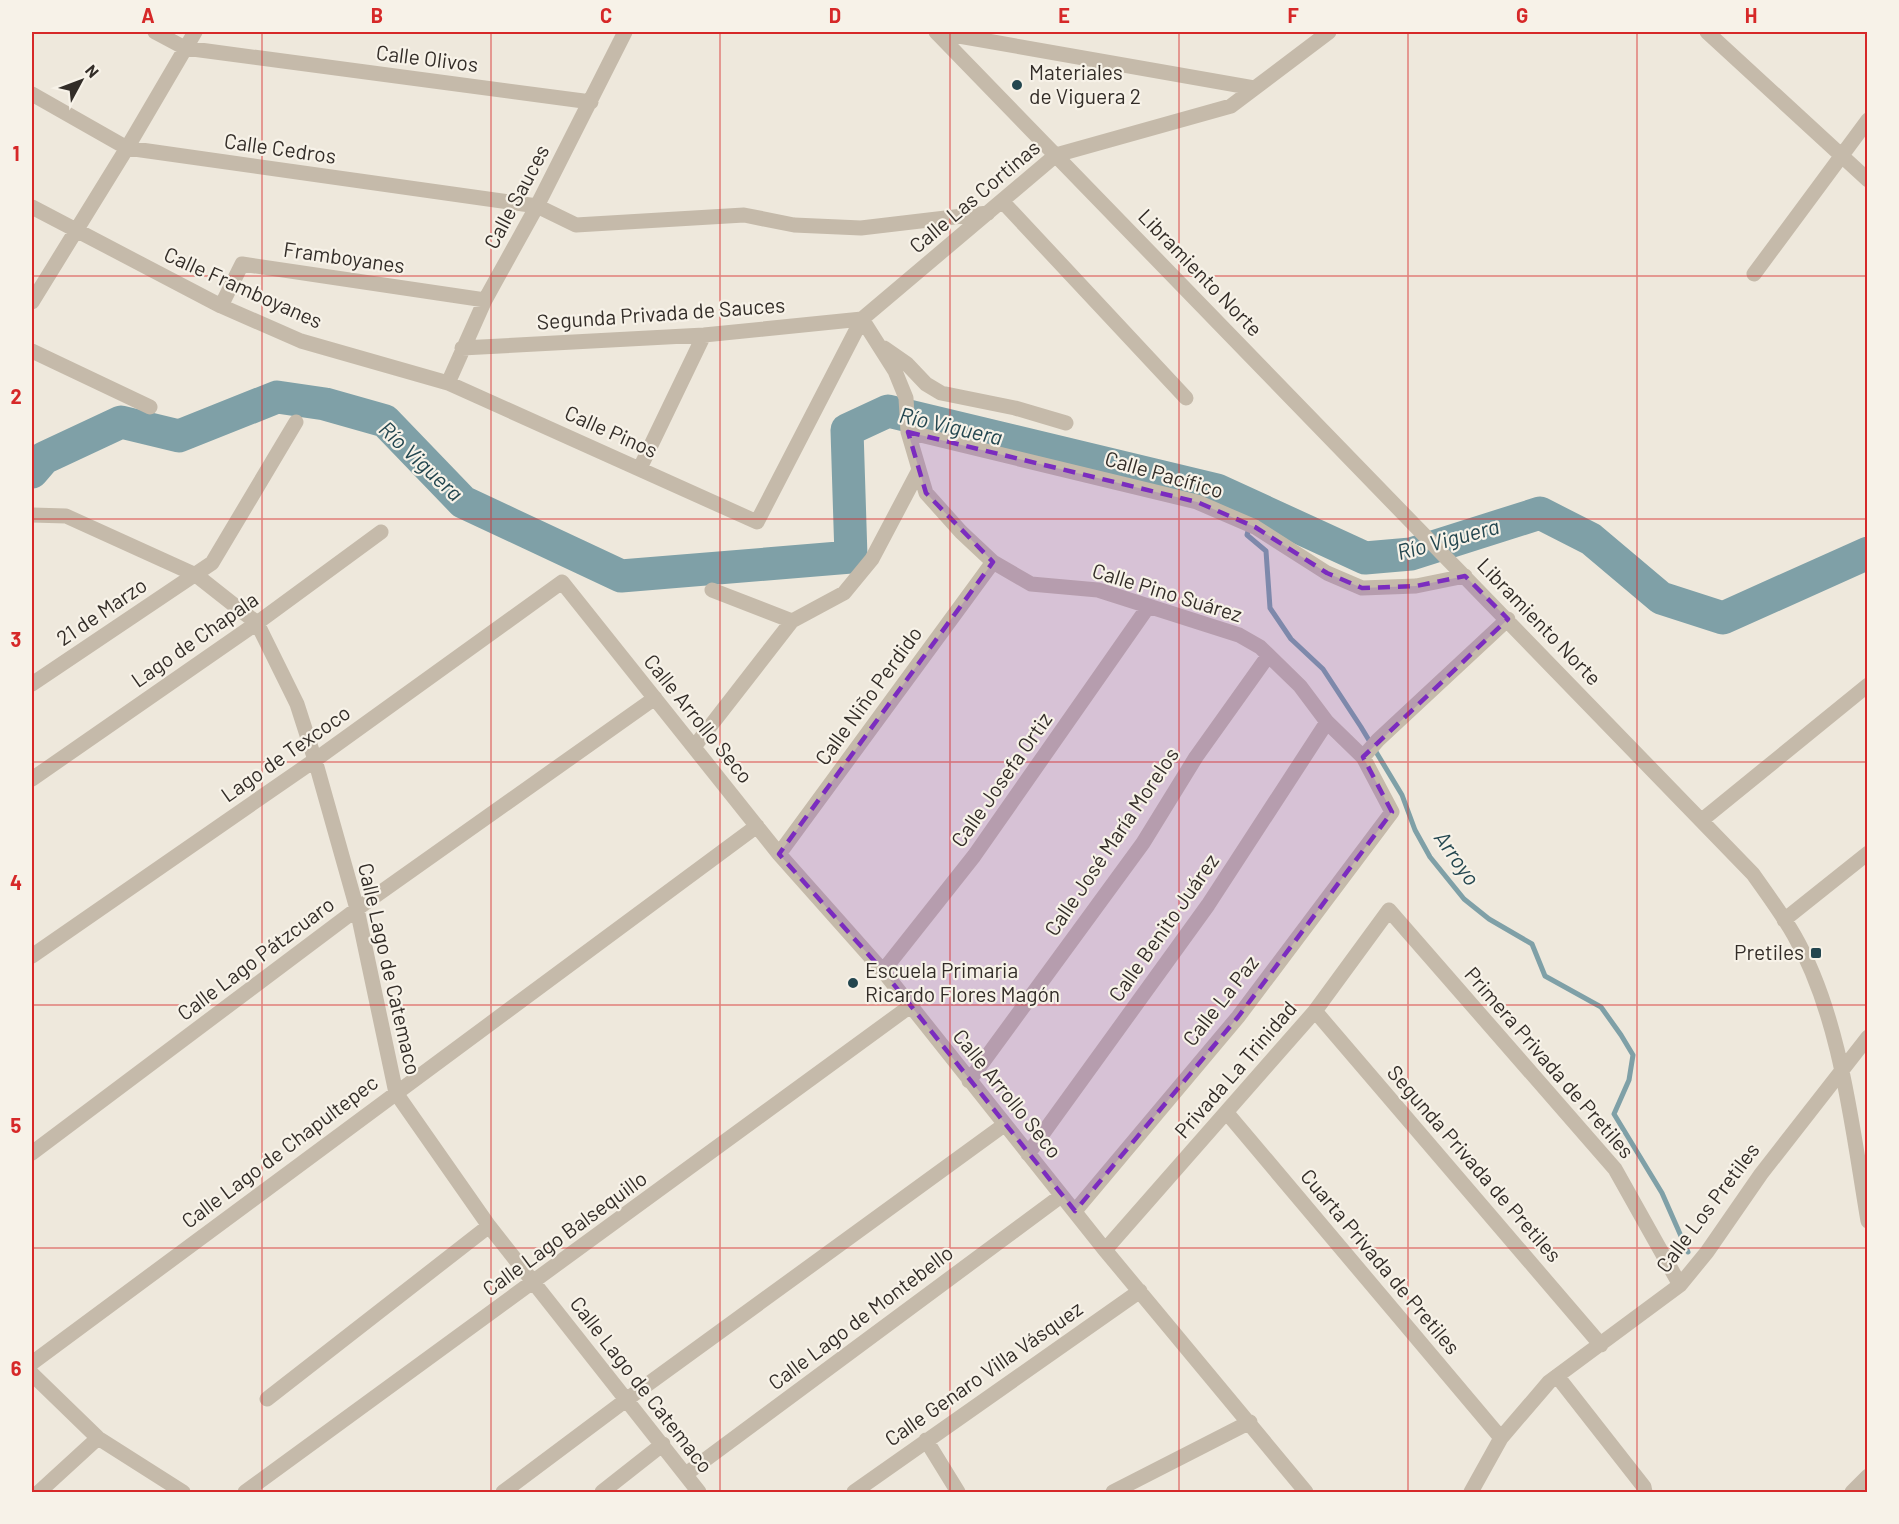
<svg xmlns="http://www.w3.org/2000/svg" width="1899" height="1524" font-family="Barlow,sans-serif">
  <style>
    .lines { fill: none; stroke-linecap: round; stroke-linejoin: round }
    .stream { stroke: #7fa0a7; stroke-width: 5 }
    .river { stroke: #7fa0a7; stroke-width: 33 }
    .minor { stroke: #c5baaa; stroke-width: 15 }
    .marked { fill: #7b2cbf; fill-opacity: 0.2; stroke: #7b2cbf; stroke-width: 4.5; stroke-dasharray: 12 8; stroke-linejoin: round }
    .grid { fill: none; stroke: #d62828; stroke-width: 1.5; stroke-opacity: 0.55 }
    .poi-dot { fill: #23464f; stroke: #f7f2e8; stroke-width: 2 }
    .labels { text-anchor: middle; stroke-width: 4.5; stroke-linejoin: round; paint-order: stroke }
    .street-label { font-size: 21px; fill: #332d28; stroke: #f7f2e8 }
    .poi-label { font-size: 21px; fill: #332d28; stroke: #f7f2e8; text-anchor: start }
    .water-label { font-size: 22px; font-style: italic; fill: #23464f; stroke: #f7f2e8 }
    .neatline { fill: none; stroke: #d62828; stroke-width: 2 }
    .grid-label { font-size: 20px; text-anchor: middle; font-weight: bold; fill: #d62828 }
  </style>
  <rect width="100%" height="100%" fill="#eee8dc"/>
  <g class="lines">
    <!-- stream -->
    <path class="stream" d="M1254,509L1247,535L1266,551L1270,608L1291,639L1323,669L1361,727L1402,795L1415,830L1430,857L1464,899L1489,919L1532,944L1545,976L1601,1007L1621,1035L1633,1055L1629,1080L1614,1114L1662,1193L1688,1252"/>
    <!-- river -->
    <path class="river" d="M32,472L44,458L121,422L179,436L277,397L325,404L385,421L463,502L621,576L851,557L847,430L888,411L1217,490L1365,558L1411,554L1540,513L1591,539L1661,598L1723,618L1868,553"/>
    <!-- minor -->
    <path class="minor" d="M155,32L185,48L591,102
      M936,32L1753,874C1767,894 1782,914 1794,935C1841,1017 1852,1128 1868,1221
      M936,32L1254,88
      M1707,32L1868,180
      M32,94L127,148L537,206L576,225L744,215L794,225L861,228L988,213
      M1002,201L1186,398
      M32,207L221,306L301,341L448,383L757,522L862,319L1056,155L1231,106L1329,32
      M1754,274L1868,120
      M32,302L127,148L195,32
      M221,306L242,264L485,300
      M462,348L704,335L862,319L895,371L906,398L908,432L926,493L961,532L993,562L1031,584L1098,590L1239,635L1260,647L1300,686L1327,722L1363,757L1392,812L1238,1017L1075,1211
      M884,348L907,364L926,384L941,393L1015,408L1066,423
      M32,351L150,407
      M448,383L485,300L537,206L625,32
      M908,432L1197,502L1255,527L1327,573L1362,588L1416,586L1465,576
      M640,468L704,335
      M32,515L66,516L196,575L257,623L297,704L315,760L357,909L396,1093L489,1226L699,1492
      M712,590L792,621
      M32,684L212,563L296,422
      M694,747L792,621L844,593L872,559L919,470
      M1363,757L1378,740L1508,619
      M32,779L257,623L381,532
      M1702,820L1868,685
      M779,854L993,562
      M1784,920L1868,853
      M32,956L315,760L562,582L779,854L883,971L1105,1250L1306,1492
      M883,971L974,856L1148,607
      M1315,1011L1601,1345
      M969,1081L1143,843L1196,757L1268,656
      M1227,1113L1501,1438
      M32,1153L357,909L655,698
      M1028,1154L1208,905L1327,722
      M1105,1250L1315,1011L1389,910L1615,1169L1680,1285
      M32,1363L757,826
      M32,1374L98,1438L183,1492
      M1557,1376L1644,1487L1645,1492
      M267,1399L489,1226
      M926,1440L958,1492
      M686,1474L1061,1196
      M39,1492L98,1438
      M245,1492L909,1007
      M503,1492L626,1400L1004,1125
      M602,1492L663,1444
      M854,1492L1140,1291
      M1113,1492L1250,1422
      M1471,1492L1501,1438L1549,1382L1680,1285L1707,1252L1761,1174L1868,1037
      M1852,1492L1868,1476"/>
  </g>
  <!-- marked area -->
  <path class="marked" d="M908,432L1197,502L1255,527L1327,573L1362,588L1416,586L1465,576L1508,619L1363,757L1392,812L1238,1017L1075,1211L883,971L779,854L993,562L926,493Z"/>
  <!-- grid -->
  <path class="grid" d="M262,32V1492M491,32V1492M720,32V1492M950,32V1492M1179,32V1492M1408,32V1492M1637,32V1492M32,276H1868M32,519H1868M32,762H1868M32,1005H1868M32,1248H1868"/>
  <!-- markers -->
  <g class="poi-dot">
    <circle cx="1017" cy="85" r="6"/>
    <rect x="1810" y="947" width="12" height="12" rx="3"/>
    <circle cx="853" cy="983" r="6"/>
  </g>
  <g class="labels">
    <!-- street labels -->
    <g class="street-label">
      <text transform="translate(427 59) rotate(7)" y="7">Calle Olivos</text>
      <text transform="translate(280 149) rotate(8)" y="7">Calle Cedros</text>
      <text transform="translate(517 197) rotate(-62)" y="7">Calle Sauces</text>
      <text transform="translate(975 197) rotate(-40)" y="7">Calle Las Cortinas</text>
      <text transform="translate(344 258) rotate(8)" y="7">Framboyanes</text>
      <text transform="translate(1200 273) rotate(46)" y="7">Libramiento Norte</text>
      <text transform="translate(243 288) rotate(24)" y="7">Calle Framboyanes</text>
      <text transform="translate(661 314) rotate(-4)" y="7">Segunda Privada de Sauces</text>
      <text transform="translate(611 432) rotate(24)" y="7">Calle Pinos</text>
      <text transform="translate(1164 475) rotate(16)" y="7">Calle Pacífico</text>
      <text transform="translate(1167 593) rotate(17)" y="7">Calle Pino Suárez</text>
      <text transform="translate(102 612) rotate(-34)" y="7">21 de Marzo</text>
      <text transform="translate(1539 622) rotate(46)" y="7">Libramiento Norte</text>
      <text transform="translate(195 640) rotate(-35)" y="7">Lago de Chapala</text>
      <text transform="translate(869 696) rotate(-54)" y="7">Calle Niño Perdido</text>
      <text transform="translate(698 719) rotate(51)" y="7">Calle Arrollo Seco</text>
      <text transform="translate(286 754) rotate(-35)" y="7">Lago de Texcoco</text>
      <text transform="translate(1002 780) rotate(-55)" y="7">Calle Josefa Ortiz</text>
      <text transform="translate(1112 842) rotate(-56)" y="7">Calle José María Morelos</text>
      <text transform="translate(1164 928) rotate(-55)" y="7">Calle Benito Juárez</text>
      <text transform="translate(256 959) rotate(-37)" y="7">Calle Lago Pátzcuaro</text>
      <text transform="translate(389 969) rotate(77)" y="7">Calle Lago de Catemaco</text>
      <text transform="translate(1221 1001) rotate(-52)" y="7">Calle La Paz</text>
      <text transform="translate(1549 1063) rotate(49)" y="7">Primera Privada de Pretiles</text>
      <text transform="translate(1236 1070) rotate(-49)" y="7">Privada La Trinidad</text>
      <text transform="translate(1007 1094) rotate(51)" y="7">Calle Arrollo Seco</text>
      <text transform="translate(280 1152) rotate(-37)" y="7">Calle Lago de Chapultepec</text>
      <text transform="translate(1474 1164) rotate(49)" y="7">Segunda Privada de Pretiles</text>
      <text transform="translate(1708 1208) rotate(-53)" y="7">Calle Los Pretiles</text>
      <text transform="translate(565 1234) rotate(-36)" y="7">Calle Lago Balsequillo</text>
      <text transform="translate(1380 1262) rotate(50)" y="7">Cuarta Privada de Pretiles</text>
      <text transform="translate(861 1318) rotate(-37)" y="7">Calle Lago de Montebello</text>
      <text transform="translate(984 1374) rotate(-35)" y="7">Calle Genaro Villa Vásquez</text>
      <text transform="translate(641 1385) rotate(52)" y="7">Calle Lago de Catemaco</text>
    </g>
    <!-- poi labels -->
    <g class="poi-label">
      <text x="1029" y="80">Materiales<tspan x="1029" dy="24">de Viguera 2</tspan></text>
      <text x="1804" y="960" text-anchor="end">Pretiles</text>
      <text x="865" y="978">Escuela Primaria<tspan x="865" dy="24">Ricardo Flores Magón</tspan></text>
    </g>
    <!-- water labels -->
    <g class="water-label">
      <text transform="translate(951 426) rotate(13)" y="8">Río Viguera</text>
      <text transform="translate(421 461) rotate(43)" y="8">Río Viguera</text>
      <text transform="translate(1448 539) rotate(-15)" y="8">Río Viguera</text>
      <text transform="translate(1457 858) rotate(55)" y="8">Arroyo</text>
    </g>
  </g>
  <!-- border -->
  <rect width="1899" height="1524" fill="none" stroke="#f7f2e8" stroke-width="66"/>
  <!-- north arrow -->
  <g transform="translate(81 81) rotate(49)" stroke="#f7f2e8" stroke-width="4.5" paint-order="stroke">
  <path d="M0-4.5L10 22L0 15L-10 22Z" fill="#332d28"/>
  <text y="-9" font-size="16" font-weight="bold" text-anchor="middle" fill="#332d28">N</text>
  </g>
  <rect x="33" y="33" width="1833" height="1458" class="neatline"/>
  <g class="grid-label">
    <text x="148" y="23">A</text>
    <text x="377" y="23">B</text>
    <text x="606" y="23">C</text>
    <text x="835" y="23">D</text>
    <text x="1064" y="23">E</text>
    <text x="1293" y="23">F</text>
    <text x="1522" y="23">G</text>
    <text x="1751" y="23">H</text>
    <text x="16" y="161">1</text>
    <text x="16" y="404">2</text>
    <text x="16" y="647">3</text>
    <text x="16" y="890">4</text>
    <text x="16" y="1133">5</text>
    <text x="16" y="1376">6</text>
  </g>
</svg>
